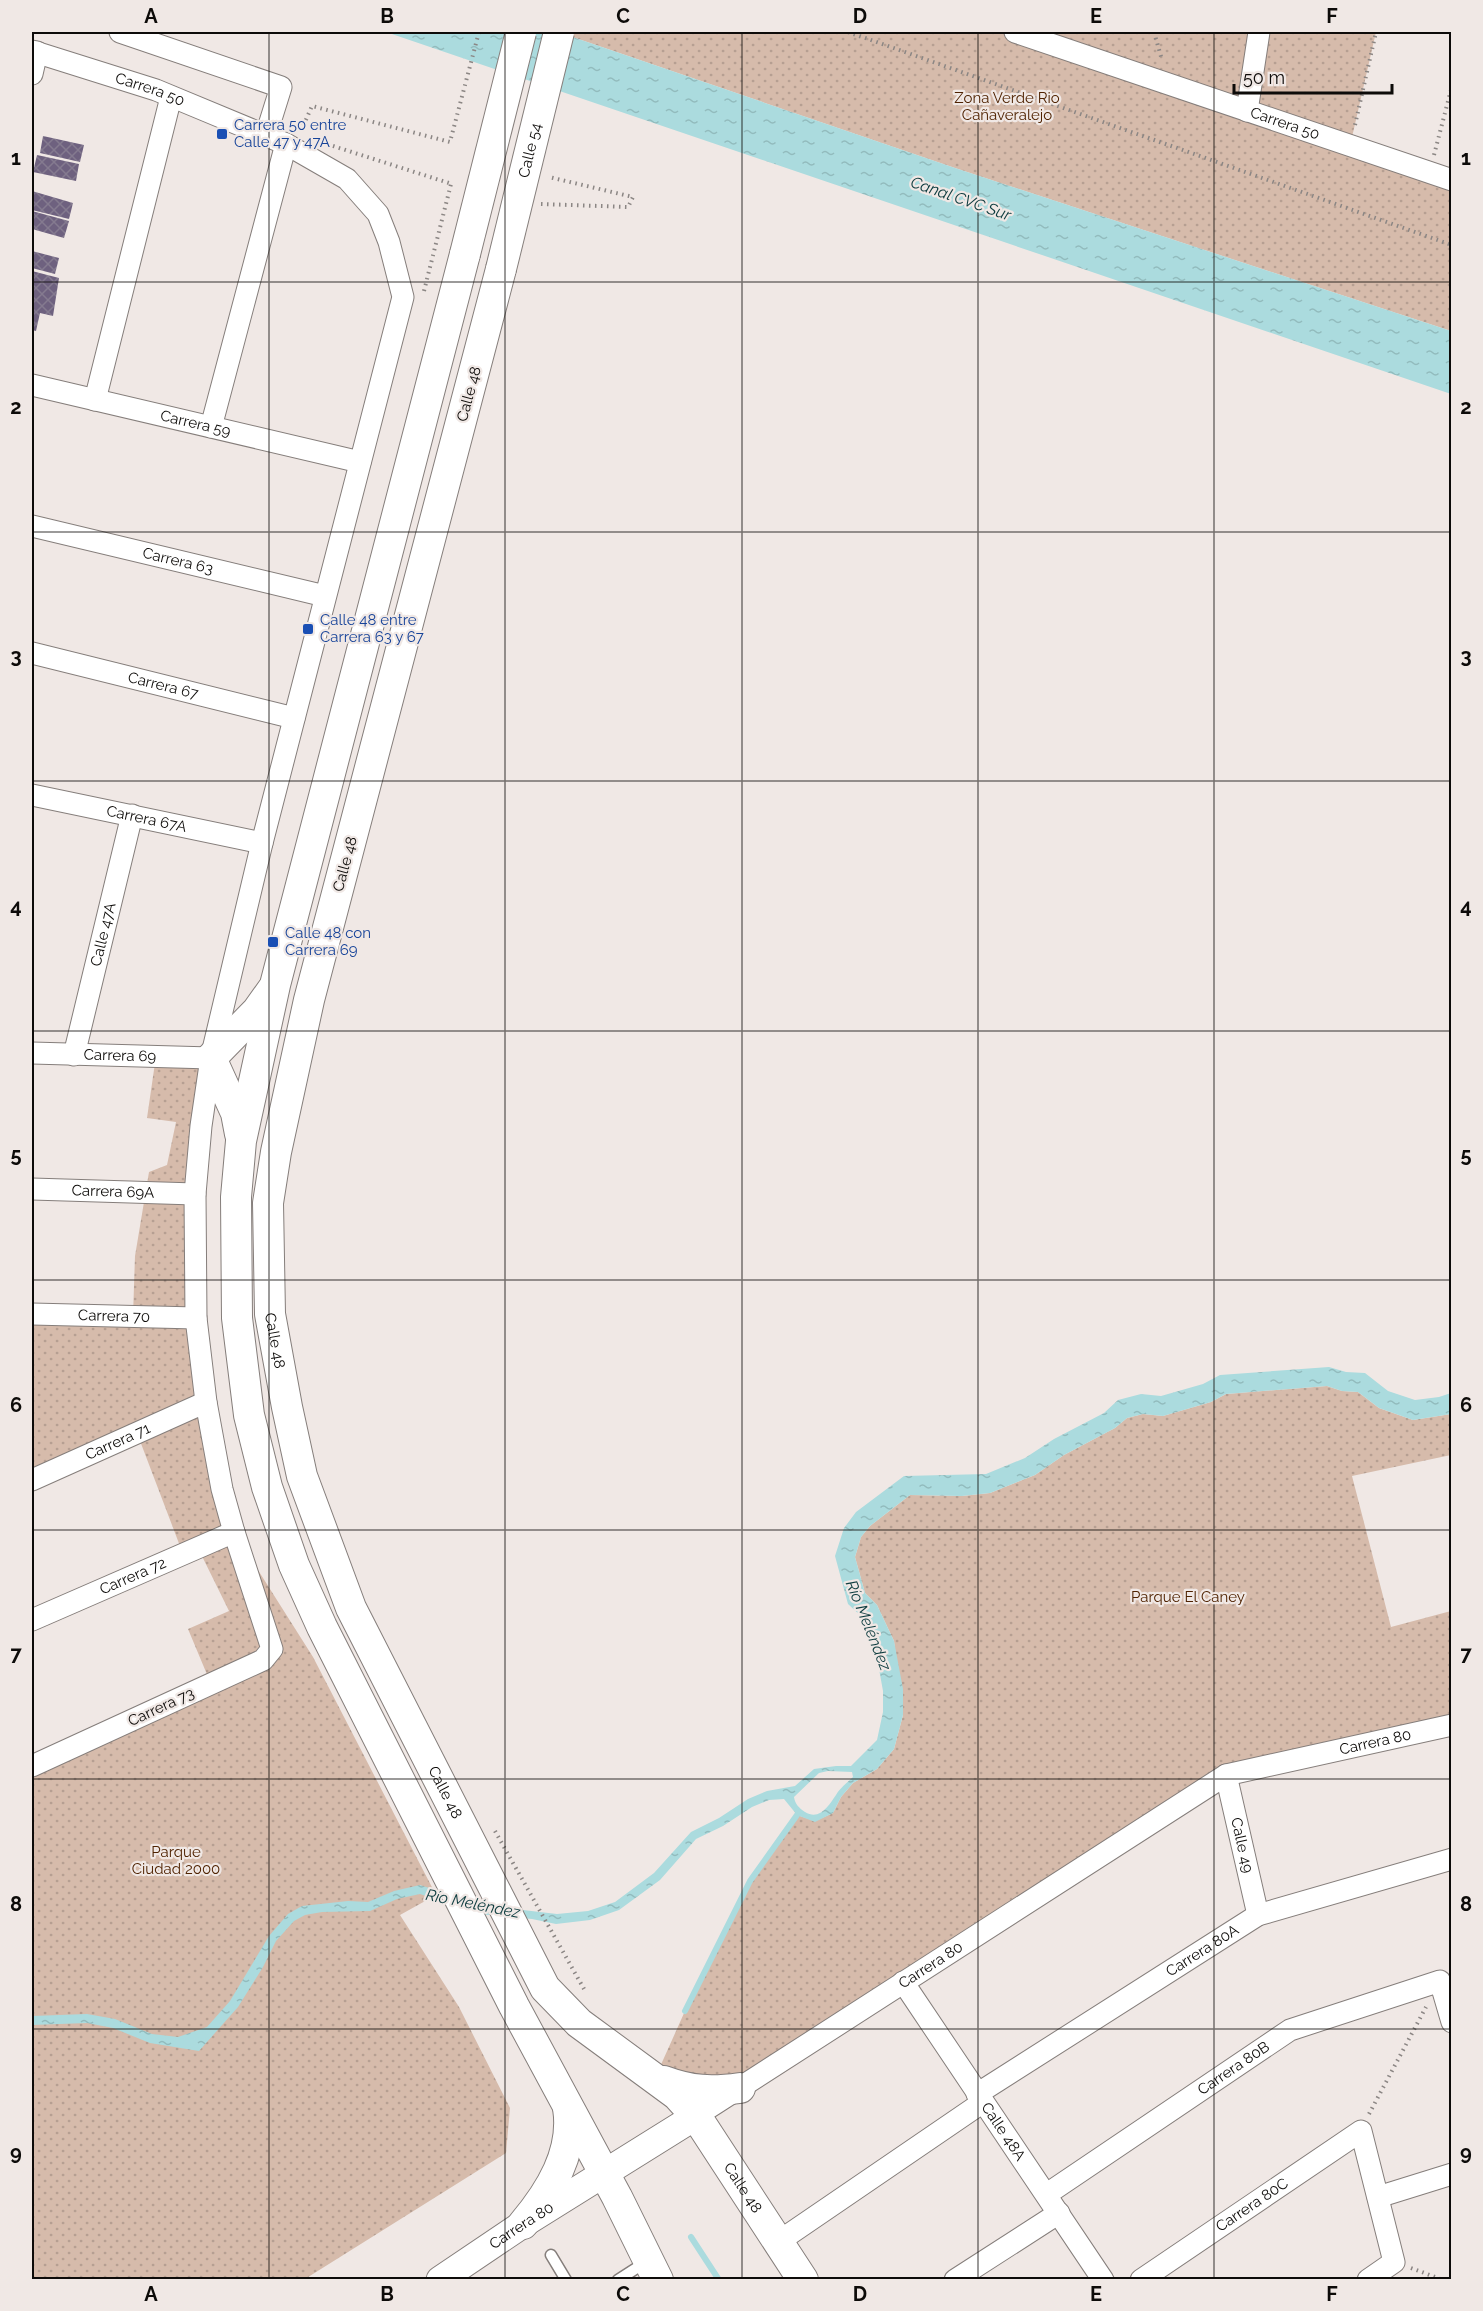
<svg xmlns="http://www.w3.org/2000/svg" width="1483" height="2311" font-family="Raleway,sans-serif">
  <style>
    .park { fill: url(#park-dots) }
    .water { fill: url(#water-ripples); fill-rule: evenodd }
    .lines { fill: none; stroke-linecap: round; stroke-linejoin: round }
    .stream { stroke: #abdbde; stroke-width: 6 }
    .building { fill: url(#building-cross-hatch) }
    .service-casing { stroke: #857e7b; stroke-width: 13 }
    .minor-casing { stroke: #857e7b; stroke-width: 23 }
    .tertiary-casing { stroke: #857e7b; stroke-width: 29 }
    .secondary-casing { stroke: #857e7b; stroke-width: 32 }
    .path { stroke: #8b8684; stroke-width: 4; stroke-dasharray: 1.5 4.5; stroke-linecap: butt }
    .service { stroke: #fff; stroke-width: 10 }
    .minor { stroke: #fff; stroke-width: 21 }
    .tertiary { stroke: #fff; stroke-width: 27 }
    .secondary { stroke: #fff; stroke-width: 30 }
    .secondary-bridge-casing { stroke: #857e7b; stroke-width: 32; stroke-linecap: butt }
    .secondary-bridge { stroke: #fff; stroke-width: 30 }
    .grid { fill: none; stroke: #0d0b09; stroke-width: 1.5; stroke-opacity: 0.55 }
    .transit-dot { fill: #1a4fb4; stroke: #f0e8e5; stroke-width: 2 }
    .labels { text-anchor: middle; stroke-width: 4.5; stroke-linejoin: round; paint-order: stroke }
    .street-label { font-size: 15px; fill: #0d0b09; stroke: #f0e8e5 }
    .park-label { font-size: 15px; fill: #4f2201; stroke: #f0e8e5 }
    .transit-label { font-size: 15px; fill: #164399; stroke: #f0e8e5; text-anchor: start }
    .water-label { font-size: 16px; font-style: italic; fill: #0c3b3e; stroke: #f0e8e5 }
    .neatline { fill: none; stroke: #0d0b09; stroke-width: 2 }
    .grid-label { font-size: 20px; text-anchor: middle; font-weight: bold; fill: #0d0b09 }
  </style>
  <defs>
    <pattern id="park-dots" width="8" height="8" patternUnits="userSpaceOnUse" patternTransform="scale(1.5)"><rect width="8" height="8" fill="#d6bbab"/><path d="M2 2h.1M6 6h.1" fill="none" stroke="#b69f92" stroke-width="1.8" stroke-linecap="round"/></pattern>
    <pattern id="water-ripples" width="26" height="14" patternUnits="userSpaceOnUse" patternTransform="scale(1.5)"><rect width="26" height="14" fill="#abdbde"/><path d="M2 4q2-2 4 0t4 0M15 11q2-2 4 0t4 0" fill="none" stroke="#92bbbd"/></pattern>
    <pattern id="building-cross-hatch" width="8" height="8" patternUnits="userSpaceOnUse" patternTransform="scale(1.5)"><rect width="8" height="8" fill="#6e617f"/><path d="M0 0l8 8M0 8l8-8" fill="none" stroke="#847a8f"/></pattern>
  </defs>
  <rect width="100%" height="100%" fill="#f0e8e5"/>
  <!-- park -->
  <path class="park" d="M558,32H1376L1350,146L1451,180V331L955,168Z
    M156,1056L211,1058L196,1318L234,1532L313,1657L436,1895L400,1915L459,2007L510,2108L506,2153L305,2279H32V1766L211,1684L188,1629L229,1611L198,1548L183,1554L137,1433L32,1480V1314L133,1316L135,1256L149,1172L167,1165L176,1122L147,1118Z
    M1327,1386L1342,1391L1358,1392L1379,1408L1413,1420L1451,1414V1455L1352,1476L1391,1627L1451,1611V1725L1226,1775L740,2088L655,2078L685,2011L750,1881L797,1815L815,1821L833,1813L841,1797L853,1783L877,1769L894,1749L903,1715L894,1641L877,1605L865,1593L855,1557L861,1537L870,1526L910,1495L962,1496L990,1493L1035,1475L1064,1455L1115,1428L1127,1418L1143,1414L1163,1416L1211,1402L1226,1394Z"/>
  <!-- water -->
  <path class="water" d="M386,32H558L955,168L1451,331V394Z
    M1329,1367L1346,1372L1365,1373L1388,1391L1415,1400L1439,1397L1451,1393V1414L1413,1420L1379,1408L1358,1392L1342,1391L1327,1386L1226,1394L1211,1402L1163,1416L1143,1414L1127,1418L1115,1428L1064,1455L1035,1475L990,1493L962,1496L910,1495L870,1526L861,1537L855,1557L865,1593L877,1605L894,1641L903,1689V1715L894,1749L877,1769L853,1783L841,1797L833,1813L815,1822L797,1815L784,1799L769,1800L752,1807L723,1826L696,1839L660,1880L619,1910L590,1920L556,1924L532,1919L479,1914L420,1894L397,1899L370,1911L322,1912L305,1915L294,1921L276,1941L263,1967L238,2007L199,2051L150,2043L113,2028L87,2023L32,2025V2016L87,2014L115,2019L152,2034L178,2037L207,2027L230,2001L269,1936L288,1914L302,1906L348,1901L368,1902L394,1891L420,1885L481,1905L557,1914L588,1911L615,1902L654,1873L691,1832L719,1818L748,1799L767,1791L795,1786L814,1769L836,1766H851L877,1740L883,1712V1691L875,1647L861,1616L848,1604L835,1556L844,1528L856,1512L904,1476L986,1474L1025,1458L1054,1439L1104,1413L1118,1400L1141,1394L1161,1396L1203,1384L1220,1375ZM828,1771L852,1772L853,1777C847,1783 840,1788 836,1795C829,1805 820,1821 805,1812C799,1808 795,1804 794,1797L819,1773Z"/>
  <g class="lines">
    <!-- stream -->
    <path class="stream" d="M685,2011L750,1881L797,1815
      M691,2237L719,2280"/>
  </g>
  <!-- building -->
  <path class="building" d="M43,136L84,145L80,162L40,153Z
    M37,155L79,164L76,181L33,172Z
    M32,191L73,203L69,219L32,210Z
    M32,211L69,221L64,238L32,229Z
    M32,251L59,258L55,274L32,268Z
    M32,271L59,278L53,316L40,313L36,331L32,330Z"/>
  <g class="lines">
    <!-- service casing -->
    <g class="service-casing">
      <path id="service" d="M551,2255L566,2280
        M618,2280L646,2262"/>
    </g>
    <!-- minor casing -->
    <g class="minor-casing">
      <g id="minor">
        <path d="M120,32L281,87L266,135"/>
        <path id="s1" d="M1015,32L1452,180"/>
        <path id="s2" d="M32,51L156,90L286,144L347,179L378,214L389,242L403,297L262,843L211,1058L201,1126L195,1194L196,1318L206,1402L222,1489L234,1532L272,1649L263,1660L32,1766"/>
        <path d="M32,74L37,52"/>
        <path d="M1247,111L1259,32"/>
        <path id="s3" d="M32,385L360,462"/>
        <path d="M95,400L171,97"/>
        <path d="M211,427L286,144"/>
        <path id="s4" d="M32,526L325,596"/>
        <path id="s5" d="M32,653L294,718"/>
        <path id="s6" d="M32,795L262,843"/>
        <path id="s7" d="M32,1053L211,1058"/>
        <path id="s8" d="M74,1055L132,815"/>
        <path id="s9" d="M32,1189L195,1194"/>
        <path id="s10" d="M32,1314L196,1318"/>
        <path id="s11" d="M32,1480L206,1402"/>
        <path id="s12" d="M32,1620L234,1532"/>
        <path id="s13" d="M1226,1775L1258,1915"/>
        <path id="s14" d="M903,1982L1103,2280"/>
        <path id="s15" d="M977,2094L1258,1915L1452,1859"/>
        <path id="s16" d="M696,2116L1226,1775L1452,1725"/>
        <path id="s17" d="M1047,2194L1290,2030L1440,1981L1452,2022"/>
        <path d="M1378,2197L1452,2174"/>
        <path d="M778,2242L983,2102"/>
        <path d="M955,2280L1059,2213"/>
        <path id="s18" d="M1141,2280L1361,2131L1394,2262L1368,2280"/>
      </g>
    </g>
    <!-- tertiary casing -->
    <g class="tertiary-casing">
      <g id="tertiary">
        <path id="s19" d="M440,2280L523,2224L696,2116"/>
      </g>
    </g>
    <!-- secondary casing -->
    <g class="secondary-casing">
      <g id="secondary">
        <path d="M465,254L275,985L241,1141L236,1197L237,1318L249,1415L267,1487L294,1565L322,1627L514,2006L617,2197L658,2280"/>
        <path id="s20" d="M501,269L309,1000L276,1152L268,1203L270,1314L287,1407L302,1476L351,1608L545,1988L579,2023L677,2095L696,2116L803,2280"/>
        <path d="M240,1134L236,1113L211,1058L257,1011L272,990"/>
        <path d="M664,2081C691,2091 711,2092 740,2088"/>
        <path d="M523,2224C550,2192 575,2152 568,2108"/>
      </g>
    </g>
    <!-- path -->
    <path class="path" d="M848,32L1452,245
      M1154,32L1162,60
      M1355,125L1376,32
      M301,131L312,106L450,142L479,32
      M333,146L452,184
      M1434,155L1452,86
      M541,204L628,207L633,197L549,177
      M424,291L451,184
      M495,1831L584,1989
      M1369,2114L1426,2007
      M1411,2268L1443,2280"/>
    <!-- service -->
    <use href="#service" class="service"/>
    <!-- minor -->
    <use href="#minor" class="minor"/>
    <!-- tertiary -->
    <use href="#tertiary" class="tertiary"/>
    <!-- secondary -->
    <use href="#secondary" class="secondary"/>
    <!-- secondary-bridge casing -->
    <g class="secondary-bridge-casing">
      <g id="secondary-bridge">
        <path d="M465,254L521,32"/>
        <path id="s21" d="M501,269L559,32"/>
      </g>
    </g>
    <!-- secondary-bridge -->
    <use href="#secondary-bridge" class="secondary-bridge"/>
  </g>
  <!-- grid -->
  <path class="grid" d="M269,32V2280M505,32V2280M742,32V2280M978,32V2280M1214,32V2280M32,282H1452M32,532H1452M32,781H1452M32,1031H1452M32,1280H1452M32,1530H1452M32,1779H1452M32,2029H1452"/>
  <!-- markers -->
  <g class="transit-dot">
    <rect x="216" y="128" width="12" height="12" rx="3"/>
    <rect x="302" y="623" width="12" height="12" rx="3"/>
    <rect x="267" y="936" width="12" height="12" rx="3"/>
  </g>
  <g class="labels">
    <!-- street labels -->
    <g class="street-label">
      <text dy="5" stroke="none"><textPath href="#s2" startOffset="124">Carrera 50</textPath></text>
      <text dy="5" stroke="none"><textPath href="#s1" startOffset="285">Carrera 50</textPath></text>
      <text dy="5" stroke="none"><textPath href="#s21" startOffset="122">Calle 54</textPath></text>
      <text transform="translate(469 394) rotate(-75)" y="5">Calle 48</text>
      <text dy="5" stroke="none"><textPath href="#s3" startOffset="168">Carrera 59</textPath></text>
      <text dy="5" stroke="none"><textPath href="#s4" startOffset="150">Carrera 63</textPath></text>
      <text dy="5" stroke="none"><textPath href="#s5" startOffset="135">Carrera 67</textPath></text>
      <text dy="5" stroke="none"><textPath href="#s6" startOffset="117">Carrera 67A</textPath></text>
      <text transform="translate(345 864) rotate(-75)" y="5">Calle 48</text>
      <text dy="5" stroke="none"><textPath href="#s8" startOffset="124">Calle 47A</textPath></text>
      <text dy="5" stroke="none"><textPath href="#s7" startOffset="88">Carrera 69</textPath></text>
      <text dy="5" stroke="none"><textPath href="#s9" startOffset="81">Carrera 69A</textPath></text>
      <text dy="5" stroke="none"><textPath href="#s10" startOffset="82">Carrera 70</textPath></text>
      <text dy="5" stroke="none"><textPath href="#s20" startOffset="1101">Calle 48</textPath></text>
      <text dy="5" stroke="none"><textPath href="#s11" startOffset="94">Carrera 71</textPath></text>
      <text dy="5" stroke="none"><textPath href="#s12" startOffset="110">Carrera 72</textPath></text>
      <text transform="translate(161 1707) rotate(-25)" y="5">Carrera 73</text>
      <text dy="5" stroke="none"><textPath href="#s16" startOffset="783">Carrera 80</textPath></text>
      <text dy="5" stroke="none"><textPath href="#s20" startOffset="1587">Calle 48</textPath></text>
      <text dy="5" stroke="none"><textPath href="#s13" startOffset="72">Calle 49</textPath></text>
      <text dy="5" stroke="none"><textPath href="#s15" startOffset="267">Carrera 80A</textPath></text>
      <text dy="5" stroke="none"><textPath href="#s16" startOffset="279">Carrera 80</textPath></text>
      <text dy="5" stroke="none"><textPath href="#s17" startOffset="225">Carrera 80B</textPath></text>
      <text dy="5" stroke="none"><textPath href="#s14" startOffset="180">Calle 48A</textPath></text>
      <text dy="5" stroke="none"><textPath href="#s20" startOffset="2091">Calle 48</textPath></text>
      <text dy="5" stroke="none"><textPath href="#s18" startOffset="134">Carrera 80C</textPath></text>
      <text dy="5" stroke="none"><textPath href="#s19" startOffset="98">Carrera 80</textPath></text>
    </g>
    <!-- park labels -->
    <g class="park-label">
      <text x="1007" y="103">Zona Verde Rio<tspan x="1007" dy="17">Cañaveralejo</tspan></text>
      <text x="1188" y="1602">Parque El Caney</text>
      <text x="176" y="1857">Parque<tspan x="176" dy="17">Ciudad 2000</tspan></text>
    </g>
    <!-- transit labels -->
    <g class="transit-label">
      <text x="234" y="130">Carrera 50 entre<tspan x="234" dy="17">Calle 47 y 47A</tspan></text>
      <text x="320" y="625">Calle 48 entre<tspan x="320" dy="17">Carrera 63 y 67</tspan></text>
      <text x="285" y="938">Calle 48 con<tspan x="285" dy="17">Carrera 69</tspan></text>
    </g>
    <!-- water labels -->
    <g class="water-label">
      <text transform="translate(961 198) rotate(19)" y="6">Canal CVC Sur</text>
      <text transform="translate(869 1625) rotate(68)" y="6">Río Meléndez</text>
      <text transform="translate(473 1903) rotate(11)" y="6">Río Meléndez</text>
    </g>
  </g>
  <!-- border -->
  <rect width="1483" height="2311" fill="none" stroke="#f0e8e5" stroke-width="66"/>
  <!-- scale -->
  <path d="M1234 84v9h158v-9" fill="none" stroke="#0d0b09" stroke-width="3"/>
  <text x="1243" y="84" font-size="18" fill="#0d0b09" stroke="#f0e8e5" stroke-width="4.5" paint-order="stroke">50 m</text>
  <rect x="33" y="33" width="1417" height="2245" class="neatline"/>
  <g class="grid-label">
    <text x="151" y="23">A</text>
    <text x="387" y="23">B</text>
    <text x="623" y="23">C</text>
    <text x="860" y="23">D</text>
    <text x="1096" y="23">E</text>
    <text x="1332" y="23">F</text>
    <text x="16" y="165">1</text>
    <text x="1466" y="165">1</text>
    <text x="16" y="414">2</text>
    <text x="1466" y="414">2</text>
    <text x="16" y="663">3</text>
    <text x="1466" y="663">3</text>
    <text x="16" y="913">4</text>
    <text x="1466" y="913">4</text>
    <text x="16" y="1162">5</text>
    <text x="1466" y="1162">5</text>
    <text x="16" y="1412">6</text>
    <text x="1466" y="1412">6</text>
    <text x="16" y="1661">7</text>
    <text x="1466" y="1661">7</text>
    <text x="16" y="1911">8</text>
    <text x="1466" y="1911">8</text>
    <text x="16" y="2160">9</text>
    <text x="1466" y="2160">9</text>
    <text x="151" y="2301">A</text>
    <text x="387" y="2301">B</text>
    <text x="623" y="2301">C</text>
    <text x="860" y="2301">D</text>
    <text x="1096" y="2301">E</text>
    <text x="1332" y="2301">F</text>
  </g>
</svg>
